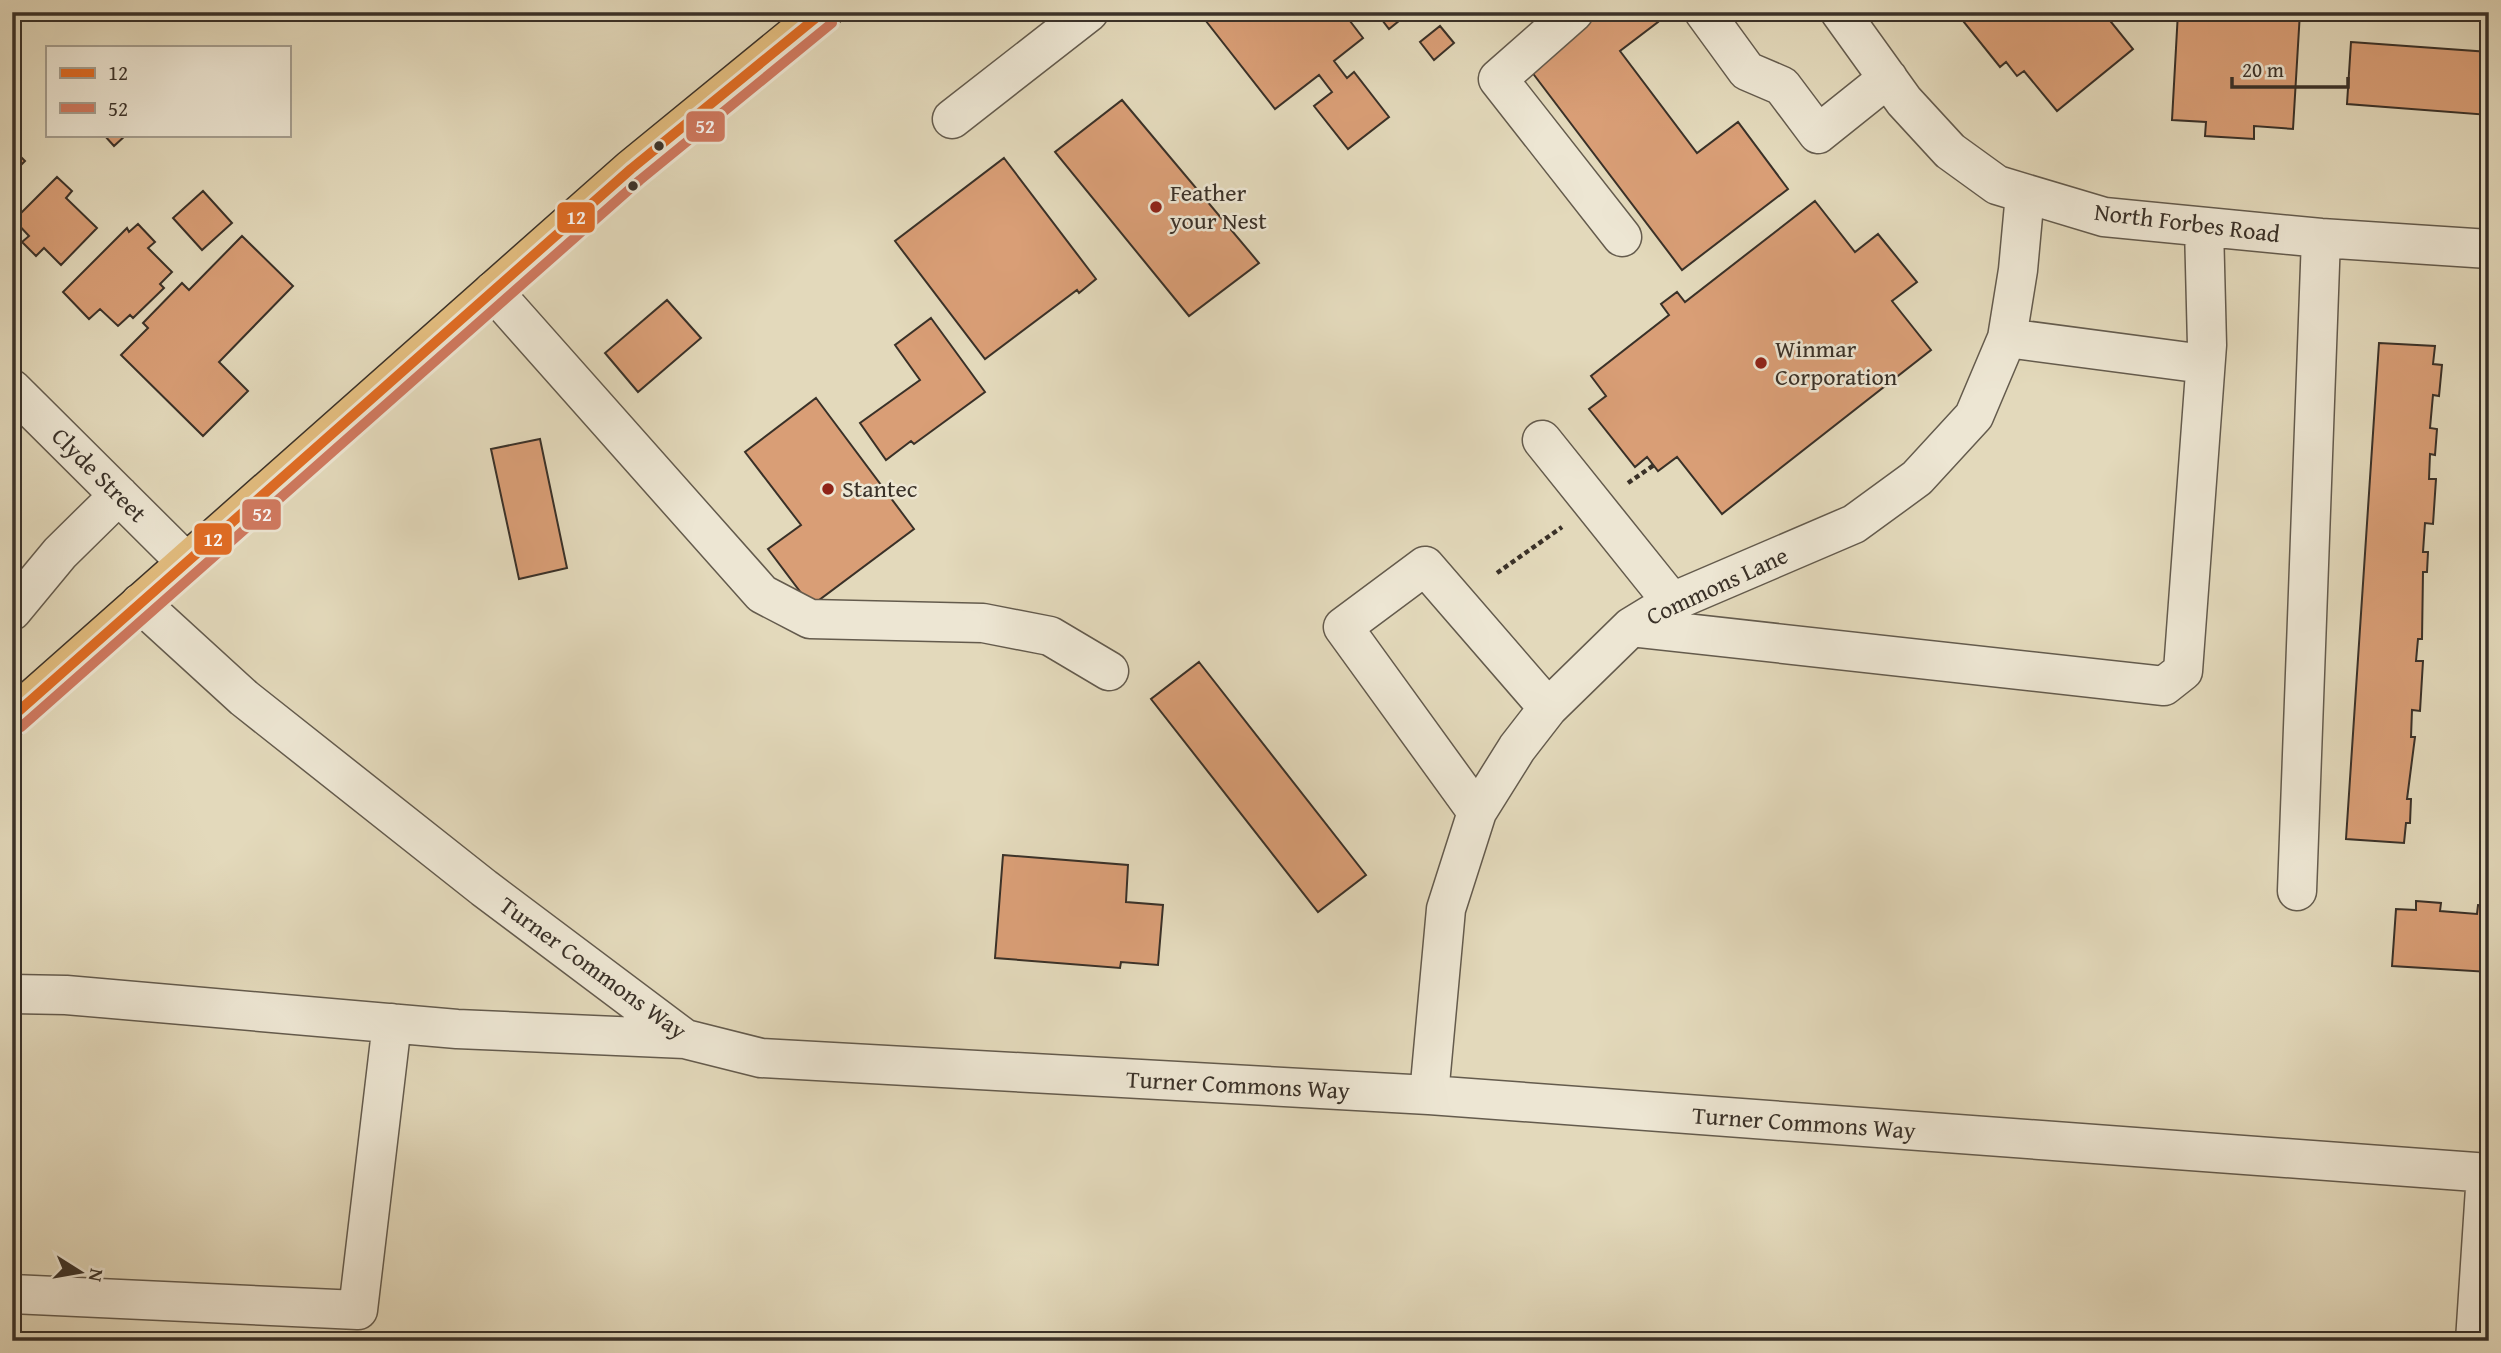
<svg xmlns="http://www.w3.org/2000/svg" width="2501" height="1353" font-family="'Gentium Book Plus',serif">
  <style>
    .building { fill: #d99e76; stroke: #3a3128; stroke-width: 2 }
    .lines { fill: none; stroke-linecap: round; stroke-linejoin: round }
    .minor-casing { stroke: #645b4d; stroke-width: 41 }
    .major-casing { stroke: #3a3128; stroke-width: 41 }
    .path { stroke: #3a3128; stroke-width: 4.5; stroke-dasharray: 5 3.5; stroke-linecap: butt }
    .minor { stroke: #ede6d3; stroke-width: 38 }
    .major { stroke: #e2bc7e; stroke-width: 38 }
    .bus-1-casing { stroke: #ede6d3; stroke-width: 16 }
    .bus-2-casing { stroke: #ede6d3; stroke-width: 16 }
    .bus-1 { stroke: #e16c24; stroke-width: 10 }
    .bus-2 { stroke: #d0795f; stroke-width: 10 }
    .bus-dot { fill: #3a3128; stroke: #ede6d3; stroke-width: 2.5 }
    .poi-dot { fill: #8f2418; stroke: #ede6d3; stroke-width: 2.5 }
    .labels { text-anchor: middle; stroke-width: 5; stroke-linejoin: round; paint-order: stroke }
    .poi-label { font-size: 24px; fill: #3a3128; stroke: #ede6d3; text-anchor: start }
    .street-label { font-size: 24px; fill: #3a3128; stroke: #ede6d3 }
    .line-badge { stroke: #ede6d3; stroke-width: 2.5 }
    .badge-label { font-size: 19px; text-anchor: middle; font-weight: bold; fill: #fff }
  </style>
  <rect width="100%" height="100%" fill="#e3d9bb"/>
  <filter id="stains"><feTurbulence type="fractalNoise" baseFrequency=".00286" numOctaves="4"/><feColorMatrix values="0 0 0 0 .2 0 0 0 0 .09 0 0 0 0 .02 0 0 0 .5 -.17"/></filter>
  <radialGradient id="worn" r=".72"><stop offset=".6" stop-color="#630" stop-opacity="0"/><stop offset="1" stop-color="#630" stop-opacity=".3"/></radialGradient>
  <!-- building -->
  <path class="building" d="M1207,12H1343L1363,38L1334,61L1347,78L1354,72L1389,117L1348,149L1314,106L1332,92L1319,75L1275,109L1202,16Z
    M1376,12H1410L1389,29Z
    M1592,12H1650L1658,22L1620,51L1697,153L1738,122L1788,189L1682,270L1525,63Z
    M1974,12H2103L2133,49L2057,111L2024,71L2017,76L2006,62L2000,67L1963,21Z
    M2178,12H2300L2293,129L2254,126V139L2205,136L2206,122L2172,120Z
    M1440,26L1454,43L1434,60L1420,42Z
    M2351,42L2489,52V115L2347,104Z
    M1122,100L1259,263L1189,316L1055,152Z
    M104,135H126L114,146Z
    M12,148L25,161L12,174Z
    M1004,158L1096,279L1079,293L1077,290L985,359L895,241Z
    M57,177L72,191L66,198L97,228L61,265L44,248L36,256L22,242L29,236L14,220Z
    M203,191L232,223L202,250L173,218Z
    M1815,201L1855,252L1878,234L1917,282L1892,301L1931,350L1722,514L1677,457L1658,471L1647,457L1635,467L1589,409L1606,396L1591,376L1669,315L1661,304L1677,292L1685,302Z
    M138,224L155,242L148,248L172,272L160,284L164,288L133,318L130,315L118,326L100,309L89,319L63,292L127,228L129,232Z
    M242,236L293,286L219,362L248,391L203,436L121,355L148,328L143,323L182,283L189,290Z
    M667,300L701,338L638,392L605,353Z
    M931,318L985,392L914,444L911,441L886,460L860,423L920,380L895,345Z
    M2379,343L2435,346L2433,364L2442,365L2439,396L2433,395L2430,428L2437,429L2435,455L2430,454L2429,479H2436L2433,524L2425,523L2423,552H2428L2427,572H2423L2422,639H2418L2416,661H2423L2420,711L2412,710L2411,737H2415L2407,799H2411L2410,823H2406L2404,843L2346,839Z
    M816,398L914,529L811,606L768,549L801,525L745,452Z
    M540,439L567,568L519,579L491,449Z
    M1199,662L1366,875L1318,912L1151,699Z
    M1003,855L1128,865L1126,902L1163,905L1158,965L1121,962L1120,968L995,958Z
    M2416,901L2441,903L2440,911L2477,914L2478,905L2489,906V972L2392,966L2396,909L2416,910Z"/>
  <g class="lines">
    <!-- minor casing -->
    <g class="minor-casing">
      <path id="minor" d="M1574,12L1498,79L1622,237
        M1704,12L1747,71L1782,86L1818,134L1888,78
        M1840,12L1904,101L1950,151L1997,185L2104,217L2321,238L2489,249
        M952,119L1089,12
        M493,291L762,594L810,619L983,623L1050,636L1109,671
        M2007,338L2204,364
        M12,389L186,562
        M1542,440L1672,602
        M140,603L244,698L484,888L685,1039L761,1058L1429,1095L2489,1173
        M12,611L60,553L119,495
        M1631,627L2164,686L2183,671L2207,345L2204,227
        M1477,812L1343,627L1425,566L1548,708
        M2297,891L2321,238
        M12,994L66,995L457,1029L685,1039
        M1429,1095L1446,909L1477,812L1517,748L1548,708L1631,627L1672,602L1854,524L1917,478L1974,416L2007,338L2018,270L2025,194
        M12,1294L358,1310L392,1023
        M2475,1341L2486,1173"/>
    </g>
    <!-- major casing -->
    <g class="major-casing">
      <path id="major" d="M12,717L631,169L823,12"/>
    </g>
    <!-- path -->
    <path class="path" d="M1628,483L1654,465
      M1497,573L1562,527"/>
    <!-- minor -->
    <use href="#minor" class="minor"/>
    <!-- major -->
    <use href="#major" class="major"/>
    <!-- bus-1 casing -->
    <g class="bus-1-casing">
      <path id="bus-1" d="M12,717L631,169L823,12"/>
    </g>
    <!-- bus-2 casing -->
    <g class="bus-2-casing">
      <path id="bus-2" d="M21,727L640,180L832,23"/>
    </g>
    <!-- bus-1 -->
    <use href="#bus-1" class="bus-1"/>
    <!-- bus-2 -->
    <use href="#bus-2" class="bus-2"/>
  </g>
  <!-- markers -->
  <g class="bus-dot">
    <circle cx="659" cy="146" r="6"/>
    <circle cx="633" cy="186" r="6"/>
  </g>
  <g class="poi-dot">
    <circle cx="1156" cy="207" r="7"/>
    <circle cx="1761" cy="363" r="7"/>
    <circle cx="828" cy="489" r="7"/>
  </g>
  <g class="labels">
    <!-- poi labels -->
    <g class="poi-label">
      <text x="1170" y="201">Feather<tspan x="1170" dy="28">your Nest</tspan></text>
      <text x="1775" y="357">Winmar<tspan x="1775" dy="28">Corporation</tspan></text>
      <text x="842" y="497">Stantec</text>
    </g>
    <!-- street labels -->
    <g class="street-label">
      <text transform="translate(2187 223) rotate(7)" y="8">North Forbes Road</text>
      <text transform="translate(99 475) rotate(45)" y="8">Clyde Street</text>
      <text transform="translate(1717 586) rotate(-25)" y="8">Commons Lane</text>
      <text transform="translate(593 968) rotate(36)" y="8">Turner Commons Way</text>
      <text transform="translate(1238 1085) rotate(3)" y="8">Turner Commons Way</text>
      <text transform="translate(1804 1123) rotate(4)" y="8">Turner Commons Way</text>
    </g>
  </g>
  <g class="line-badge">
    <rect x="685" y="110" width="41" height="33" rx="7" fill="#d0795f"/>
    <rect x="556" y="201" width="40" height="33" rx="7" fill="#e16c24"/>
    <rect x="241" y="498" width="41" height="33" rx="7" fill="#d0795f"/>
    <rect x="193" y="522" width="40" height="34" rx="7" fill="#e16c24"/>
  </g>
  <g class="badge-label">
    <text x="705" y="133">52</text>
    <text x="576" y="224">12</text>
    <text x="262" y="521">52</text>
    <text x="213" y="546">12</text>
  </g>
  <!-- margin -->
  <rect width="2501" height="1353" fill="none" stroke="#e3d9bb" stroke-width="42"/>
  <rect x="14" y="14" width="2473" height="1325" fill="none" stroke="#3a3128" stroke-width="3.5"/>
  <rect x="21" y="21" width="2459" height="1311" fill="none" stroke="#3a3128" stroke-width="2"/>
  <!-- legend -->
  <rect x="46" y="46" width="245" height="91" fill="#ede6d3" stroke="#a59e8f" stroke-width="2"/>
  <rect x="60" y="68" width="35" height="10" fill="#e16c24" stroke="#a59e8f" stroke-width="2"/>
  <text x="108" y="80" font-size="21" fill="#3a3128">12</text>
  <rect x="60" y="103" width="35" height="10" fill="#d0795f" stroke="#a59e8f" stroke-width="2"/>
  <text x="108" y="116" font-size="21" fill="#3a3128">52</text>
  <!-- north arrow -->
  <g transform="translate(80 1272) rotate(101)" stroke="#ede6d3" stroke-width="5" paint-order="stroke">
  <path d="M0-5L12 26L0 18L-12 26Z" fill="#3a3128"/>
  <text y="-10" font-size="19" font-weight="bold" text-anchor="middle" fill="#3a3128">N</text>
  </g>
  <!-- scale -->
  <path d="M2232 77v10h116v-10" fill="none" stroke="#3a3128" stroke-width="3.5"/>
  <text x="2242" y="77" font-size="21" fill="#3a3128" stroke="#ede6d3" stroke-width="5" paint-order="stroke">20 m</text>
  <rect width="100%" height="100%" filter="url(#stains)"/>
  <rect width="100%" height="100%" fill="url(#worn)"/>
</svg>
